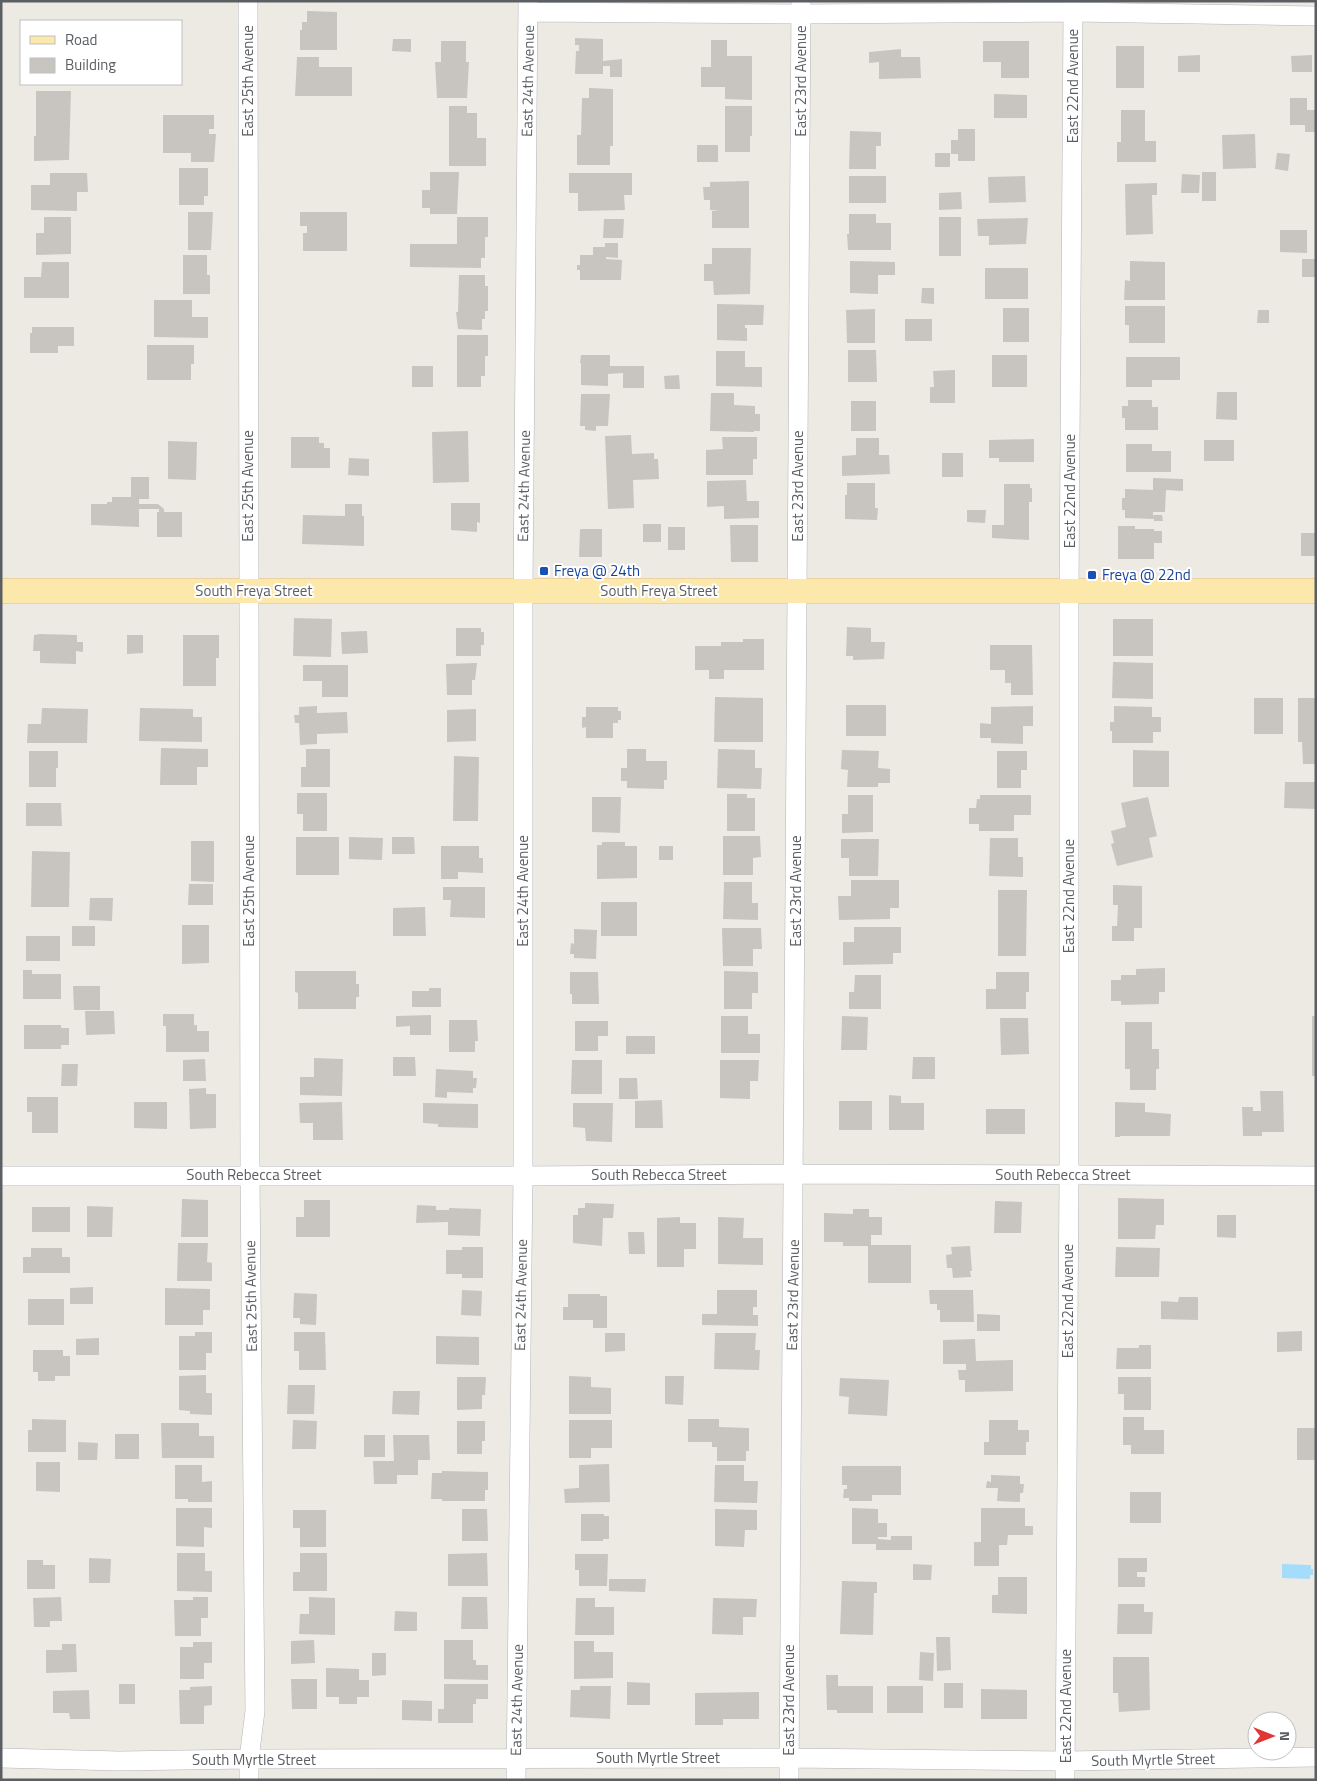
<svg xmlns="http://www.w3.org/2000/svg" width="1317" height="1781" font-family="'Titillium Web',sans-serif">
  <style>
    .water { fill: #a5dcfb }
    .building { fill: #c8c5c0 }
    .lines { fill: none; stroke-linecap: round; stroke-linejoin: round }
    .minor-casing { stroke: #b0b4b8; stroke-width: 20 }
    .major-casing { stroke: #eab95f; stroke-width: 25 }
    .minor { stroke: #fff; stroke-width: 19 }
    .major { stroke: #fbe8aa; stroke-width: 24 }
    .transit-dot { fill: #1a4fb4; stroke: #fff; stroke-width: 2 }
    .labels { text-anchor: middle; stroke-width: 4; stroke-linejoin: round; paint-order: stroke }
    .street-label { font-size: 15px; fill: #5b5f63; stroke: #fff }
    .transit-label { font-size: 15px; fill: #164399; stroke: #fff; text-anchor: start }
  </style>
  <rect width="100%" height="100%" fill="#edeae3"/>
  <!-- water -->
  <path class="water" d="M1282,1564L1311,1565V1569H1313V1575H1310V1579L1282,1578Z"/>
  <!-- building -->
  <path class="building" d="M307,11L337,12V50H300V30H302V22H307Z
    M575,38L603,39V61L622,59V77H610V66H603V74H575L576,51H579V45H575Z
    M393,39H411V52L392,51Z
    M711,40H727V56H752V100L725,99V87H701V67H711Z
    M441,41H466V62H469L467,98H437L435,62H441Z
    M983,41H1029V78H1001V62H983Z
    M1116,46H1144V88H1116Z
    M901,49V57H920L921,78L879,79V62L869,63V52Z
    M1200,55V72H1178V56Z
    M1312,55V72H1292L1291,56Z
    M297,57H319V67H352V96H295Z
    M589,88L613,89V146H610V165H577V135H581L582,98H589Z
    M36,91H71L69,160L34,161V136H36Z
    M994,94L1027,95V118H994Z
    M1290,98H1307V110H1316V132H1305V125H1290Z
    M449,106H467V113H477V138H486V166H449Z
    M725,106H752V136H750V152H725Z
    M1121,110H1145V141H1156V162H1117V142H1121Z
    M163,115H214V129H209V134H216L214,162H191V153H163Z
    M958,129H975V161H958V154H951V140H958Z
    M850,131L881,132V146H876V169H849Z
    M1255,134L1256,168L1223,169L1222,135Z
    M697,145H718V162H697Z
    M935,153H950V167H935Z
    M1277,153L1290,154L1288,171L1275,169Z
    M179,168H208V196H204V205H179Z
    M430,172H459L457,214H430V208H422V190H430Z
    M1202,172H1216V201H1202Z
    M50,173H87L88,192H77V211L31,210V185H50Z
    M569,173H632V195H624L625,210L578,211V193H569Z
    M1182,174L1200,175L1199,193H1181Z
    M849,176H886V203H849Z
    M1025,176L1026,202L989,203L988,177Z
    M749,181V228H712V211L719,210H710V200H704L703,187H710V182Z
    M1157,183V195H1152L1153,234L1126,235L1125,184Z
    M961,192L962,209L939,210V193Z
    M188,212H213L211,250H188Z
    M300,212H347V251H303V233H307V226H300Z
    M849,214H876V223H891V250H848L847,234H849Z
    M44,217H71V254L36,255V233H44Z
    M457,217H488V237H485V258H481V268L410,267V244H457Z
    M939,217H961V256H939Z
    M1028,218L1026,244L989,245V236H978L977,219Z
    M604,219H624L623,238H603Z
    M1280,230H1307V253L1280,252Z
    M605,243H618V258L606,257V259L622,260L621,280H580V270H577V265H580V255H593V247H605Z
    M712,248H751L750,294L714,295L713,281H704V264H712Z
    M183,255H207V275H210V294H183Z
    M1302,259H1316V277H1302Z
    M850,261L895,262V275H878V294L850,293Z
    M1130,261L1165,262V300H1124L1125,280L1130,281Z
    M42,262H69V298H24V277H41Z
    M985,268H1028V299H985Z
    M459,275H485V286H488V311H485V319H482V330L458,329L456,312H458Z
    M922,288H934V304L921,303Z
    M154,300H192V317H208V338L154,337Z
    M717,304L764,305L763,325H745V328H747V341L717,340Z
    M1125,306H1165V343H1129V325H1125Z
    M1003,308H1029V342H1003Z
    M875,309V343H847L846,310Z
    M1258,310H1269V323H1257Z
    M905,319H932V341H905Z
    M32,327H74V346H58V353H30V333H32Z
    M457,335H488V356H485V376H481V387H457Z
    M147,345H194V364H191V380H147Z
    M848,350H876L877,382H848Z
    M716,351H745V367H762V387L716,386Z
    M581,355H610V366H644V388H623V373L608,374V386L581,385V363H583H580Z
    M992,355H1027V387H992Z
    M1126,357H1180V380H1152V387H1126Z
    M412,366H433V387H412Z
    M955,370V403H930V387H934L933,371Z
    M679,375L680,389H665L664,376Z
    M1217,392H1237V420L1216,419Z
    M711,393H734V405L755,406V414H760V431H754V432L710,431Z
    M581,394H610L608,426H596V431L585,430V426H580Z
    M1128,400H1152V407H1158V430H1125V418H1122V406H1128Z
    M851,401H876V431H851Z
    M468,431L469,482L433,483L432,432Z
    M631,435L632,454L654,453V459H658L659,479L633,480L634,508L608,509L605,436Z
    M291,437H319V443H324V448H330V468H291Z
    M722,437H757V459H753V475H706V450L723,449Z
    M856,438H879V455H889L890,474L842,476V456L856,455Z
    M1034,439V462H999V458H989V440Z
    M1204,440H1234V461H1204Z
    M168,441L197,442L196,480L168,479Z
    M1126,444H1152V451H1171V472H1126Z
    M942,453H963V477H942Z
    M349,458L369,459V476L348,475Z
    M131,477H149V499H139V504H158L164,509V512H182V537H157V512H159V509H139V527L91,525V504H107V502H112V497H131Z
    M1153,478L1183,479V491L1166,490L1165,512H1153V515H1162L1163,521H1154V519L1125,518V510H1122V498H1125V489L1153,490Z
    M746,480L747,501H759V518L724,519V506L707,507V481Z
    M847,483H875V508H878L877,520L845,519V495H847Z
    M1004,484H1030V488H1032V502H1029V540L992,538V525H1004Z
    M451,503H480V523L477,522V532L451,530Z
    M345,504H362V516H364V546L302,544L303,515L345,516Z
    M967,510H986L985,523L967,522Z
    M643,524H661V542H643Z
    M730,525H758V562H731Z
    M1118,526H1135V529H1154V531H1162V543H1154V559H1118Z
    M668,527H685V550H668Z
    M580,529H602V557H579Z
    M1301,533H1316V556H1301Z
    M294,618L332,619L331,657L293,656Z
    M1113,619H1153V656H1113Z
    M847,627L871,628V642H885L884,659L853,660V656H846Z
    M456,628H481V632H484V645H481V656H456Z
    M367,631L368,653L342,654L341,632Z
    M40,634L77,635V642H83V652L76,651V664L40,663V651H33L34,635Z
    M127,635H143V653L127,654Z
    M183,635H219V658H216V686H183Z
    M743,639H764V670H724V679H709V670H695V646H721V642H743Z
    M990,645H1032L1033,695H1011V683H1005V670H990Z
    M1113,662L1153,663V699L1112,698Z
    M477,663L475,680H472V695H447L446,664Z
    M303,665H348V697H322V681H303Z
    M715,697L763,698V742H714Z
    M1254,698H1283V734H1254Z
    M1298,698H1316V764H1303L1302,742H1298Z
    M846,705H886V736H846Z
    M317,706V713L347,712L348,733L317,734V744L300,745L299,723H295L294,715H299V707Z
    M1033,706V726H1023V744L991,743V738H980V723L991,724V707Z
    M1114,706L1152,707V717H1161V732H1153V743H1112V731H1110V722H1114Z
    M586,707H618V711H621V720H618V723H613V738H586V727L582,728V717H586Z
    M42,708L88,709L87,743H27L28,724H41Z
    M140,708L193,709V717H202V742L139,741Z
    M476,709V741L447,742V710Z
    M161,748L208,749V767H197V785H160Z
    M306,749H330V787H301V767H306Z
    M627,749H646V761H667V780H664V789L627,788V781H621V768H627Z
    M718,749L755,750V768H762L761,789L717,788Z
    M842,750L879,751L878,768L890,769V783H878V787H847L848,770L841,769Z
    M1133,750L1169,751V787H1133Z
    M29,751H58V768H56V787H29Z
    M997,751H1027V770H1021V788H997Z
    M454,756L479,757L478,821H453Z
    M1285,782H1316V809L1284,808Z
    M297,793H327V831H303V814H297Z
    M727,794H747V798H755V831H727Z
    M848,795H873V832L842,833V814H848Z
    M980,795H1031V815H1014V831H979V824H969V808H976L977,799H980Z
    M592,797H621L620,833L592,832Z
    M1148,797L1157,836L1149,838L1153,857L1117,866L1111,844L1114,843L1111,831L1126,827L1121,803Z
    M26,803H61L62,826H26Z
    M723,836H760L761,857L753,858V875H723Z
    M296,837H339V875H296Z
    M349,837L383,838L382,860L349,859Z
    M392,837H414L415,854H392Z
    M990,838H1018V857H1023V877L989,876Z
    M841,839H879L878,876H849V858H841Z
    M191,841H214V882L191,881Z
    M602,842H625V846H637V878L597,879V845H602Z
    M441,846H479V858H483V873L458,872V879H441Z
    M659,846H673V860H659Z
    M32,851L70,852L69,907H31Z
    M851,880H899V908H890V919L839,920L838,896H851Z
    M724,882H752V903H758V920L723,919Z
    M189,884H213V905H188Z
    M1113,885L1142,886V928H1134V941H1112V926H1117L1118,905H1113Z
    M443,887H485V918L450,917L451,900H443Z
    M998,890H1027L1026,956H998Z
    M90,898H113L112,921L89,920Z
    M601,902H637V936H601Z
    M425,907L426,936H393V908Z
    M182,925H209V963L182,964Z
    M72,926H95V946H72Z
    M854,927H901V953H893V964L843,965V942H854Z
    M722,928H761L762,949H753V966H723Z
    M574,929L597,930L596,959L574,958V954H570L571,943L574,944Z
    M26,936H60V961H26Z
    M1165,968V992H1159V1004L1121,1005V1001H1111V980H1121V975H1136V969Z
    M23,970H32V974H61V999H23Z
    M295,971H356V984H359V997H356V1009H298V993L295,992Z
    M724,971L758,972V993H752V1009H724Z
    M570,972H598L599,1004H572V994H570Z
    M996,972H1029V992H1026V1009H986V989H996Z
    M855,975H881V1009H849V992H854Z
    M73,986H100V1010H74Z
    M429,988H441V1007H412V991H429Z
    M85,1011H114L115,1034L86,1035Z
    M163,1014H194V1025H197V1031H209V1052H166V1026H163Z
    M431,1015V1035H410V1026L396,1027V1016Z
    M721,1016H748V1034H760V1053H721Z
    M842,1016L868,1017L867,1050H841Z
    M1312,1016H1316V1076H1312Z
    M1000,1018H1028L1029,1054L1001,1055Z
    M449,1020H477L478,1041H475V1052H449Z
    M575,1021H608V1036H598V1051H575Z
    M1125,1022H1152V1049H1159V1069H1156V1090H1130V1069H1125Z
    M24,1025H61V1028H69V1045H61V1049H24Z
    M626,1036H655V1054H626Z
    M393,1057H415L416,1076H393Z
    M913,1057H935V1079H912Z
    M314,1058L343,1059L342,1096L300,1095V1077H314Z
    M205,1059L206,1081H183V1060Z
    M572,1060H602V1094H571Z
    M720,1060H759L758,1081H750V1099L720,1098Z
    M62,1064H78L77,1086H61Z
    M436,1069L473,1071V1078H477L476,1088H473V1093L447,1092V1098L435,1097Z
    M619,1078H637L638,1099H619Z
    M206,1088V1094H216V1128L190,1129L189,1089Z
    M1260,1091H1283L1284,1132H1262V1136H1243L1242,1107H1253V1111H1261Z
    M889,1095L901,1096V1103H924V1130H889Z
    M27,1097H58V1133H32V1112H27Z
    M662,1100L663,1128H635V1101Z
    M839,1101H872V1130H839Z
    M134,1102H167V1129L134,1128Z
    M342,1102L343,1140H313V1123H300L299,1103Z
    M1115,1102L1145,1103V1112L1171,1114L1170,1136H1120V1137H1115Z
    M423,1103L478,1104V1128L438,1127V1124L423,1123Z
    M573,1103H613L612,1142L586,1141L585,1128L573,1127Z
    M986,1109H1025V1134H986Z
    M1118,1198L1164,1199V1225H1156L1155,1239H1118Z
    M182,1199L208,1200V1237H181Z
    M304,1200H330V1237H296V1217H304Z
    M995,1201L1022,1202L1021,1233H994Z
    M585,1203L614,1204L613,1218H603L602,1246L573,1243V1215H578V1208H585Z
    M417,1205L436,1206V1210H449V1208L481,1209L480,1236L448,1235V1222L416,1223Z
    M87,1206L113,1207L112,1237H87Z
    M32,1207H70V1232H32Z
    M853,1209H869V1217H882V1235H871V1245H911V1283H868V1246H843V1242H824V1213L853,1214Z
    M1217,1215H1236V1238L1217,1237Z
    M680,1217V1223H696V1249H684V1267H657V1218Z
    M718,1217L744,1218L743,1238H763V1265L718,1264Z
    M628,1232H644L645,1254H629Z
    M178,1243H208L207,1262L212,1263V1281H177Z
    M970,1246L972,1271H970L971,1277L953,1278L952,1268H947L946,1255L952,1254L951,1247Z
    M462,1247H483V1278H462V1274H446V1250H462Z
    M1116,1247L1160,1248L1159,1277H1115Z
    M31,1248H62V1257H70V1273H23V1257H31Z
    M93,1287V1304H70V1288Z
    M165,1288L210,1289V1310H203V1325H165Z
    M462,1290L482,1291L481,1316L461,1315Z
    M717,1290H757V1307H753V1315H758V1326L702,1325V1314H717Z
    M929,1290H973L974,1322H940V1310H937V1304H930Z
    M294,1293L317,1294L316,1325L300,1324V1318H293Z
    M568,1294H600V1296H607V1328H593V1320H563V1307H568Z
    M1179,1297H1198V1320L1161,1319V1301L1178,1302Z
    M28,1299H64V1325H28Z
    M977,1314L1000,1315V1331H977Z
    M1302,1331V1351L1277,1352V1332Z
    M195,1332H212V1353H206V1370H179V1336H195Z
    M294,1332H325L326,1370H299V1351H294Z
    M605,1333H625V1351L605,1352Z
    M715,1333H756L755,1350H760L759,1370L714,1369Z
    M436,1336L479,1337V1365L436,1364Z
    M99,1338V1355H76V1339Z
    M975,1339L976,1361L1013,1360V1391L965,1392V1380H959L958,1370H966V1364H943V1340Z
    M1139,1345H1151V1369H1116L1117,1348H1139Z
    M33,1350H63V1356H70V1376H55V1381H38V1372H33Z
    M206,1375V1393H212V1415L190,1414V1411L179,1410V1376Z
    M569,1376L591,1377V1387L611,1388V1414H569Z
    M665,1376H684L683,1405L665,1404Z
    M457,1377H486L485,1395H482V1409L457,1410Z
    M1118,1377H1151V1410H1124V1394H1118Z
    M840,1378L889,1380L887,1416L848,1414L849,1397L839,1396Z
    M288,1385H315L314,1414H287Z
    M393,1391H420L419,1415L392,1414Z
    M1123,1417H1144V1430H1164V1454H1131V1445H1123Z
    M32,1419L66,1420V1452H28V1430H32Z
    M688,1419H719V1427L749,1428V1451H746V1461H717V1447H712V1442H688Z
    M293,1420L317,1421L316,1449H292Z
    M569,1420H612V1448H591V1458H569Z
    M989,1420H1018V1430H1029V1442H1026V1455H984V1442H989Z
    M457,1421H485V1441H482V1454H457Z
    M161,1423H199V1436H214V1458H162Z
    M1297,1428H1316V1460H1297Z
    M115,1434H139V1459H115Z
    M364,1435H385V1457H364Z
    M393,1435H429L430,1460H418V1475H397V1484H374L373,1461H394Z
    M78,1442L98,1443L97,1460H78Z
    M36,1462H60V1492L36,1491Z
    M609,1464L610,1502L565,1503L564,1489L579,1488V1465Z
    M175,1465H202V1482L212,1481V1502H188V1499H175Z
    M715,1465H744V1481H758L757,1503L714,1502Z
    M842,1466H901V1495H872V1501H849V1498H843L844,1489H847V1485H842Z
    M442,1471L488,1472V1490H485V1501H442V1499H431L432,1473H442Z
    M991,1475L1020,1476V1484H1024L1023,1493H1020V1502L997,1501L998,1488H986L987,1481L991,1482Z
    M1130,1492H1161V1523H1130Z
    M176,1508H212V1528L204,1527V1547L176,1546Z
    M852,1508L878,1509V1523H887V1537H878V1539L891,1540V1536H912V1550H876V1544H852Z
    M981,1508H1025V1526H1033V1535H1008L1007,1545H999V1566H974V1542H981Z
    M462,1509H487L488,1541H462Z
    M715,1509L757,1510V1530H745L744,1547L715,1546Z
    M293,1510H326V1547H300V1528H293Z
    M581,1514H604V1516H609V1539H603V1541H581Z
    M177,1553H205V1571H212V1592L177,1591Z
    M300,1553H327V1591H293V1572H300Z
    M487,1553L488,1586H448V1554Z
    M575,1554H608L607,1586H579V1570H575Z
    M89,1558L111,1559L110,1583H89Z
    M1118,1558H1147V1572H1137V1577H1145V1587H1118Z
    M27,1560H43V1565H55V1589H27Z
    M913,1564L932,1565L931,1580H913Z
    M998,1577H1027V1614L992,1613V1595H998Z
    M609,1579H646L645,1592L609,1591Z
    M842,1581L877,1582V1593H874L873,1635L840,1634Z
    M61,1597L62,1621H50V1627H34L33,1598Z
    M193,1597H208V1618H201V1636H175L174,1600H193Z
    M309,1597L335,1598V1635L299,1634L300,1614H309Z
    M462,1597H487L488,1629H461Z
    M576,1598H595V1607H614V1635H575Z
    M713,1598L757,1599L756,1617H743V1635L712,1634Z
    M1118,1604H1144V1612H1153L1152,1634H1117Z
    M395,1611L417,1612V1631H394Z
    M936,1637H950L951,1670L937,1671Z
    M314,1640L315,1663L291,1664V1641Z
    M444,1640H473V1660H476V1665H488V1680L444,1679Z
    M574,1641H594V1652H613V1678L574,1679Z
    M193,1642H212V1663H204V1679H180V1647H193Z
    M62,1644H76L77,1672L46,1673V1650H62Z
    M920,1652L934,1653L933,1681L919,1680Z
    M372,1653H386V1675L372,1676Z
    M1113,1657H1149L1150,1710L1119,1712L1118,1693H1113Z
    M326,1668L359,1669V1680H369V1697H357V1704H339V1697H326Z
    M826,1675H838V1686H873V1713H837V1710H827Z
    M291,1679H317V1709H292Z
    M627,1682L650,1683V1705H627Z
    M944,1683H963V1708H944Z
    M119,1684H135V1704H119Z
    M444,1684H488V1699H476V1704H473V1723H438V1709H444Z
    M212,1686V1705L204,1706V1724H180L179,1690H190V1687Z
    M580,1686H611L610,1719L570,1717L571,1690H580Z
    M887,1686H923V1713H887Z
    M981,1689L1027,1690V1719H981Z
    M89,1690L90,1719H70L69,1713H53V1691Z
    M759,1692V1719H723V1725H695V1693Z
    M402,1700L432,1701V1721L402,1720Z"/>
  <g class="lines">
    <!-- minor casing -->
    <g class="minor-casing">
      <path id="minor" d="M248,1L250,1175L255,1711L249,1759V1780
        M528,12L801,14L1073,12L1316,16
        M1,1176H523L794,1174L1316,1176
        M1,1758L119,1761L249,1759L789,1758L1065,1761L1316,1757
        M516,1780L523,1176V591L528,1
        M789,1780L801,1
        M1065,1780L1069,1176V592L1073,12"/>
    </g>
    <!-- major casing -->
    <g class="major-casing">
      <path id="major" d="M1,591H1316"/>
    </g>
    <!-- minor -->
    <use href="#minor" class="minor"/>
    <!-- major -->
    <use href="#major" class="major"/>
  </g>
  <!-- markers -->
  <g class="transit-dot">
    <rect x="539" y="566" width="10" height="10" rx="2.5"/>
    <rect x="1087" y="570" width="10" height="10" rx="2.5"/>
  </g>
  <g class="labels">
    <!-- street labels -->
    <g class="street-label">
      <text transform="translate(248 81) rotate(-90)" y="5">East 25th Avenue</text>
      <text transform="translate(528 81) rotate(-89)" y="5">East 24th Avenue</text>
      <text transform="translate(801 81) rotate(-90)" y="5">East 23rd Avenue</text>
      <text transform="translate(1073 86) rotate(-90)" y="5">East 22nd Avenue</text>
      <text transform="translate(248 486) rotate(-90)" y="5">East 25th Avenue</text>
      <text transform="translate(524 486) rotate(-89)" y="5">East 24th Avenue</text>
      <text transform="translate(798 486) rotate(-90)" y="5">East 23rd Avenue</text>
      <text transform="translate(1070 491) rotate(-90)" y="5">East 22nd Avenue</text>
      <text x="254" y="596">South Freya Street</text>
      <text x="659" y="596">South Freya Street</text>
      <text transform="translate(249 891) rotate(-90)" y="5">East 25th Avenue</text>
      <text transform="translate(523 891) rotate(-90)" y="5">East 24th Avenue</text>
      <text transform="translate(796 891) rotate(-90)" y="5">East 23rd Avenue</text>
      <text transform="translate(1069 896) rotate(-90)" y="5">East 22nd Avenue</text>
      <text x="254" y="1180">South Rebecca Street</text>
      <text x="659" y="1180">South Rebecca Street</text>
      <text x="1063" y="1180">South Rebecca Street</text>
      <text transform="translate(521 1295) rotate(-89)" y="5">East 24th Avenue</text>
      <text transform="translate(793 1295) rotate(-89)" y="5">East 23rd Avenue</text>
      <text transform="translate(251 1296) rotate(-91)" y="5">East 25th Avenue</text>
      <text transform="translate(1068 1301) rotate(-90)" y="5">East 22nd Avenue</text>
      <text transform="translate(517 1700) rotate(-89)" y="5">East 24th Avenue</text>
      <text transform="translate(789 1700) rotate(-90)" y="5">East 23rd Avenue</text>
      <text transform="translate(1066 1706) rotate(-90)" y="5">East 22nd Avenue</text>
      <text x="658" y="1763">South Myrtle Street</text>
      <text x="254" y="1765">South Myrtle Street</text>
      <text transform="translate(1153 1760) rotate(-1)" y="5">South Myrtle Street</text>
    </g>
    <!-- transit labels -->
    <g class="transit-label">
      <text x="554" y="576">Freya @ 24th</text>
      <text x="1102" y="580">Freya @ 22nd</text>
    </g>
  </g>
  <!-- border -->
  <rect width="1317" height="1781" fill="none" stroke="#5b5f63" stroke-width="5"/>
  <!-- legend -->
  <rect x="20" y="20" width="162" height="65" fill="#ffffff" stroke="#bdbfc1"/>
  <rect x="30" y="36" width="25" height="8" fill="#fbe8aa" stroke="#bdbfc1"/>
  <text x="65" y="45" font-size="15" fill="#5b5f63">Road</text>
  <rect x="30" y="58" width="25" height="15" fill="#c8c5c0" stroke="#bdbfc1"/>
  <text x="65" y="70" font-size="15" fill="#5b5f63">Building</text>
  <!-- north arrow -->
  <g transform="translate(1272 1736) rotate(90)"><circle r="24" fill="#ffffff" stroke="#bdbfc1"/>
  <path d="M0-4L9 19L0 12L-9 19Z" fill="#e03636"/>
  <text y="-8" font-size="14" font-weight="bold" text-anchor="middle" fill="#5b5f63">N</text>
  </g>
</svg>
